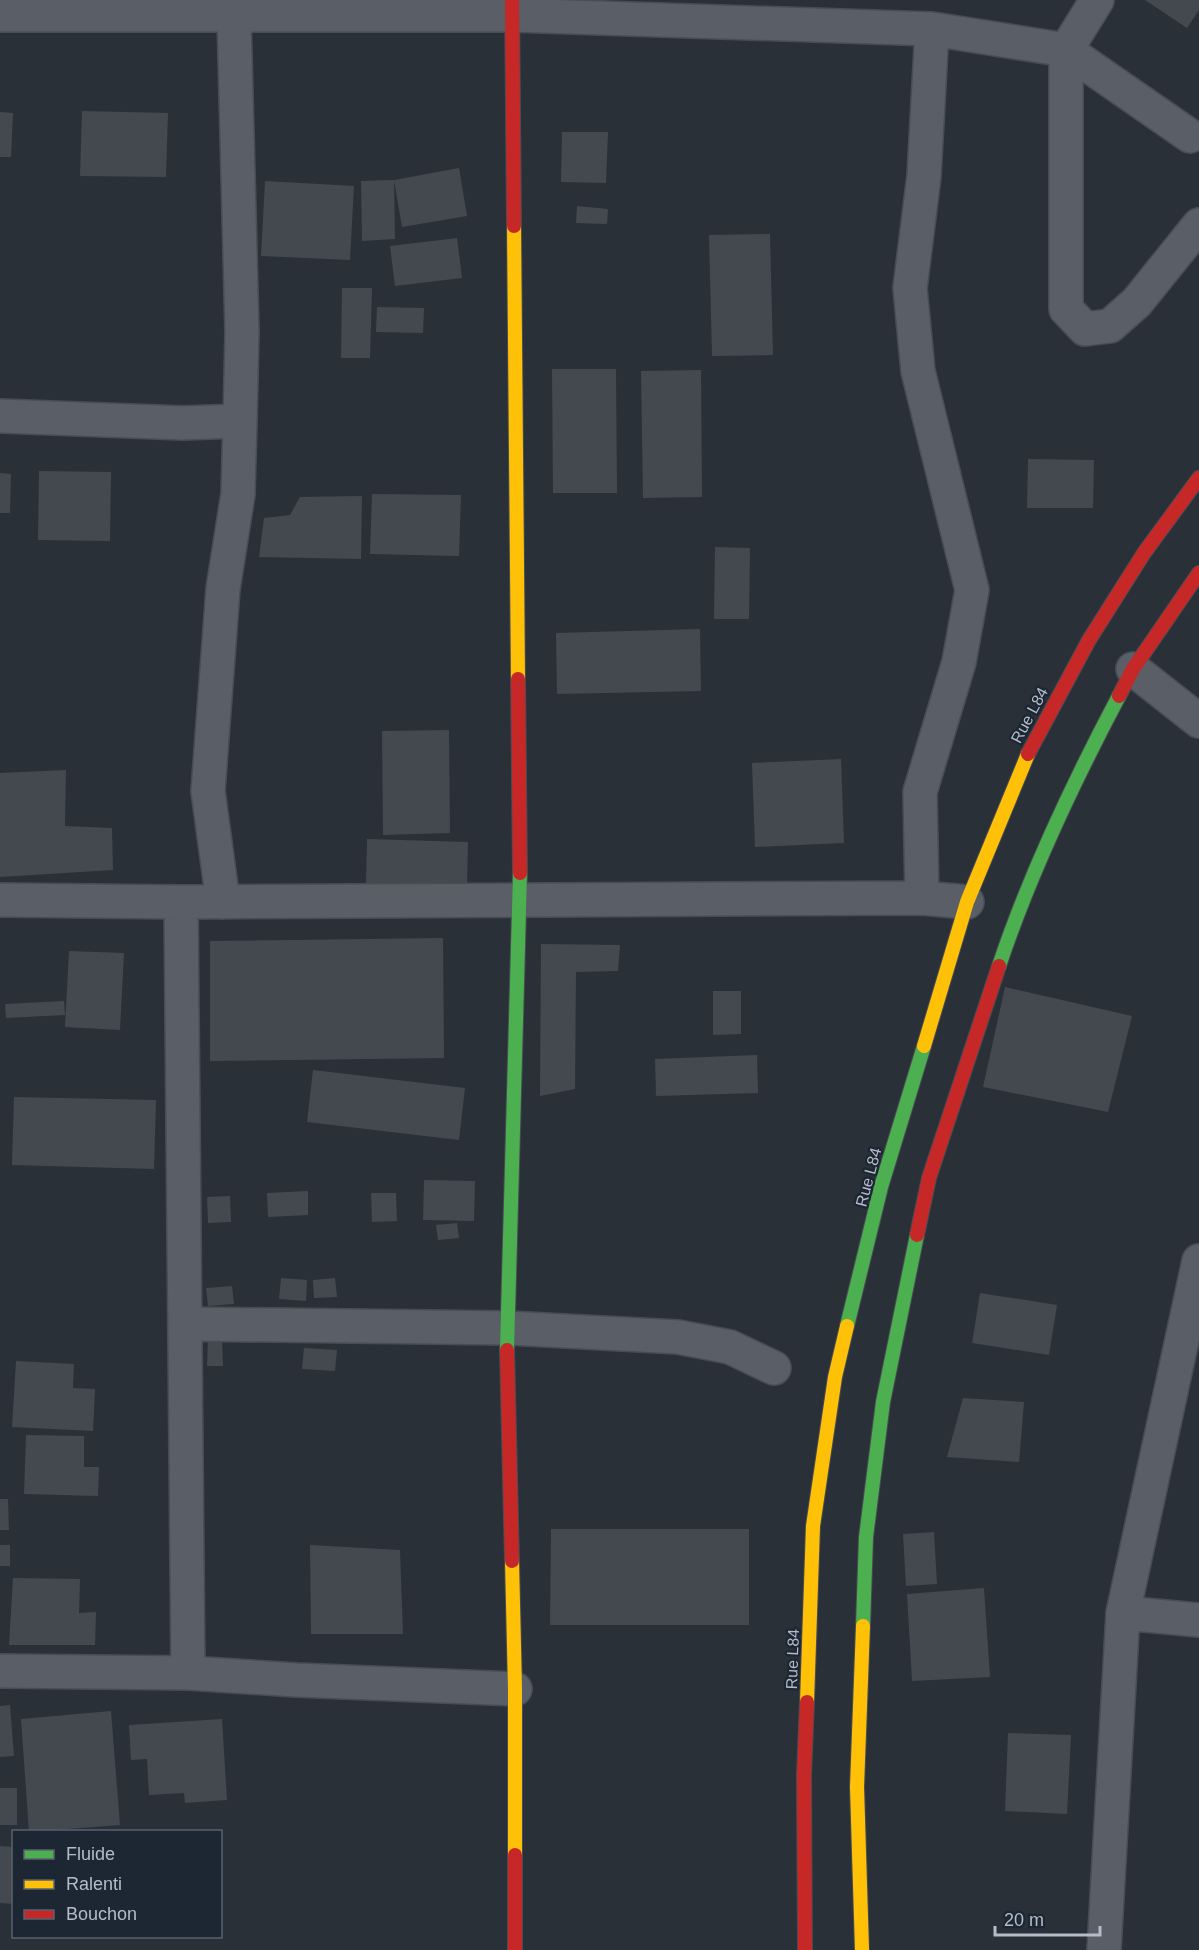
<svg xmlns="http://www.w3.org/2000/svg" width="1199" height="1950" font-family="Helvetica,sans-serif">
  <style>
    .building { fill: #444950 }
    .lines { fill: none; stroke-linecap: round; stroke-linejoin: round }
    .street-casing { stroke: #484c53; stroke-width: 36 }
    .fast-casing { stroke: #484c53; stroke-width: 16 }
    .slow-casing { stroke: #484c53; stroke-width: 16 }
    .jam-casing { stroke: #484c53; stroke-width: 16 }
    .street { stroke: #5a5e66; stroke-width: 33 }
    .fast { stroke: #4caf50; stroke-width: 14 }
    .slow { stroke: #ffc107; stroke-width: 14 }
    .jam { stroke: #c62828; stroke-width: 14 }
    .labels { text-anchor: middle; stroke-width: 4.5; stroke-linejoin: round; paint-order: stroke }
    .street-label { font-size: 16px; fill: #b4bcc9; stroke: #1d2633 }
  </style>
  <rect width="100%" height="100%" fill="#2a3038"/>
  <!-- building -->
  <path class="building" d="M1145,0H1199V10L1187,28Z
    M82,111L168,113L166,177L80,176Z
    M0,112L13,113L11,157H0Z
    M562,132H608L606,183L561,182Z
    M459,168L467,216L402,227L394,180Z
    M394,180L395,239L362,241L361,181Z
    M265,181L354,186L350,260L261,256Z
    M577,206L608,209L607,224L576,223Z
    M770,234L773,355L712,356L709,235Z
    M457,238L462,278L395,286L390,246Z
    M342,288H372L370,358H341Z
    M377,307L424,308L423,333L376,332Z
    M552,369H616L617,493H553Z
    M701,370L702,497L643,498L641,371Z
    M1028,459L1094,460L1093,508H1027Z
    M39,471L111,472L110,541L38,540Z
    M0,473L11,474L10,513H0Z
    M372,494L461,495L459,556L370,554Z
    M362,496L361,559L259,557L264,518L290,515L300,497Z
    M715,547L750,548L749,619H714Z
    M700,629L701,691L557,694L556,633Z
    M449,730L450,833L383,835L382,731Z
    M841,759L844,843L755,847L752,763Z
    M66,770L65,826L112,828L113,870L0,877V773Z
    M367,839L468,842L467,886L366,884Z
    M443,938L444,1058L210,1061V941Z
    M541,944L620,945L618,971L576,972L575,1089L540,1096Z
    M69,951L124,953L120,1030L65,1027Z
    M1005,987L1132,1016L1108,1112L983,1087Z
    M713,991H741V1034L713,1035Z
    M64,1001L65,1015L6,1018L5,1004Z
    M757,1055L758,1093L656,1096L655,1059Z
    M313,1070L465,1088L459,1140L307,1122Z
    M14,1097L156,1100L154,1169L12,1165Z
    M424,1180L475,1181L474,1221L423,1220Z
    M308,1191V1215L268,1217L267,1193Z
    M371,1193H396L397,1221L372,1222Z
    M230,1196L231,1222L208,1223L207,1197Z
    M457,1223L459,1238L438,1240L436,1225Z
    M281,1278L307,1280L306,1301L279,1299Z
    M335,1278L337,1297L314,1298L313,1280Z
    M232,1286L234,1304L208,1306L206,1288Z
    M980,1293L1057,1305L1049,1355L972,1343Z
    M208,1339H222L223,1366H207Z
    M304,1348L337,1350L335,1371L302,1369Z
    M16,1361L74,1364L73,1388L95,1389L93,1431L12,1427Z
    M963,1398L1024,1402L1019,1462L947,1457Z
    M26,1435L84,1436V1467H99L98,1496L24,1494Z
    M0,1499H8L9,1530H0Z
    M551,1529H749V1625H550Z
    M934,1532L937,1584L906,1586L903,1534Z
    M0,1545H10V1566H0Z
    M310,1545L400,1550L403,1634H311Z
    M13,1578L80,1579L79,1613L96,1612L95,1645H9Z
    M984,1588L990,1677L912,1681L907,1594Z
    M10,1705L14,1756L0,1757V1706Z
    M111,1711L120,1825L29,1832L21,1719Z
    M222,1719L227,1800L185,1803L184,1793L149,1795L147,1759L131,1760L129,1725Z
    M1008,1733L1071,1735L1067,1814L1005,1811Z
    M0,1788H17V1825H0Z
    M0,1846L14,1847V1904L0,1903Z"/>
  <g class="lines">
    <!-- street casing -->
    <g class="street-casing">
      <path id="street" d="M0,15H512L932,29L924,176L910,288L918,371L972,590L959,662L920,792L922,898
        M932,29L1066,50L1097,0
        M1190,136L1066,50V309L1085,329L1110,326L1137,302L1199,225
        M0,416L183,423L240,421L242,332L234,16
        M1133,669L1199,721
        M0,900L181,902L922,898L967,902
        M181,902L188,1673
        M223,902L208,791L223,589L238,494L240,421
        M185,1324L507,1328L678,1337L730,1347L774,1368
        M1123,1613L1199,1620
        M0,1671L188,1673L296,1680L515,1689
        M1104,1950L1123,1613L1199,1261"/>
    </g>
    <!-- fast casing -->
    <g class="fast-casing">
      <path id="fast" d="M999,966C1030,873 1073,783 1119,696
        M847,1326L881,1187L924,1046
        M507,1350L520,873
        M863,1626L866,1537L883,1402L917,1235"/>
    </g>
    <!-- slow casing -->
    <g class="slow-casing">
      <path id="slow" d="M514,226L518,679
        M924,1046L967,902L1028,754
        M512,1561L515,1689V1855
        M807,1702L813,1526L835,1377L847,1326
        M862,1950L857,1787L863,1626"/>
    </g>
    <!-- jam casing -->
    <g class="jam-casing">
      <path id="jam" d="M512,0L514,226
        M518,679L520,873
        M1119,696L1133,669L1199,573
        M1028,754L1089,640L1144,553L1199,478
        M917,1235L929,1178L999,966
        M507,1350L512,1561
        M515,1855V1950
        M805,1950L804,1775L807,1702"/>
    </g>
    <!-- street -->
    <use href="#street" class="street"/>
    <!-- fast -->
    <use href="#fast" class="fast"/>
    <!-- slow -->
    <use href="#slow" class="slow"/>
    <!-- jam -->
    <use href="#jam" class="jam"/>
  </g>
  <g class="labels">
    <!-- street labels -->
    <g class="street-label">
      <text transform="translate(1029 715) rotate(-62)" y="6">Rue L84</text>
      <text transform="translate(868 1177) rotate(-75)" y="6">Rue L84</text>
      <text transform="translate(792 1659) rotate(-88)" y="6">Rue L84</text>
    </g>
  </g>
  <!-- legend -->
  <rect x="12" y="1830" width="210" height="108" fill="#1d2633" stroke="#59626f" stroke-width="1.5"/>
  <rect x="24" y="1850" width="30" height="9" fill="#4caf50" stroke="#59626f" stroke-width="1.5"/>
  <text x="66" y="1860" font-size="18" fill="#b4bcc9">Fluide</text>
  <rect x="24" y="1880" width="30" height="9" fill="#ffc107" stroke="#59626f" stroke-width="1.5"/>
  <text x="66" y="1890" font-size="18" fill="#b4bcc9">Ralenti</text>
  <rect x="24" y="1910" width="30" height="9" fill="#c62828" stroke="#59626f" stroke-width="1.5"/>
  <text x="66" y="1920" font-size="18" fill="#b4bcc9">Bouchon</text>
  <!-- scale -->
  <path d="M995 1926v9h105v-9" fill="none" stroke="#b4bcc9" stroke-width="3"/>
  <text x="1004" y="1926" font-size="18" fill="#b4bcc9" stroke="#1d2633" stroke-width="4.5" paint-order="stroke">20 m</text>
</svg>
